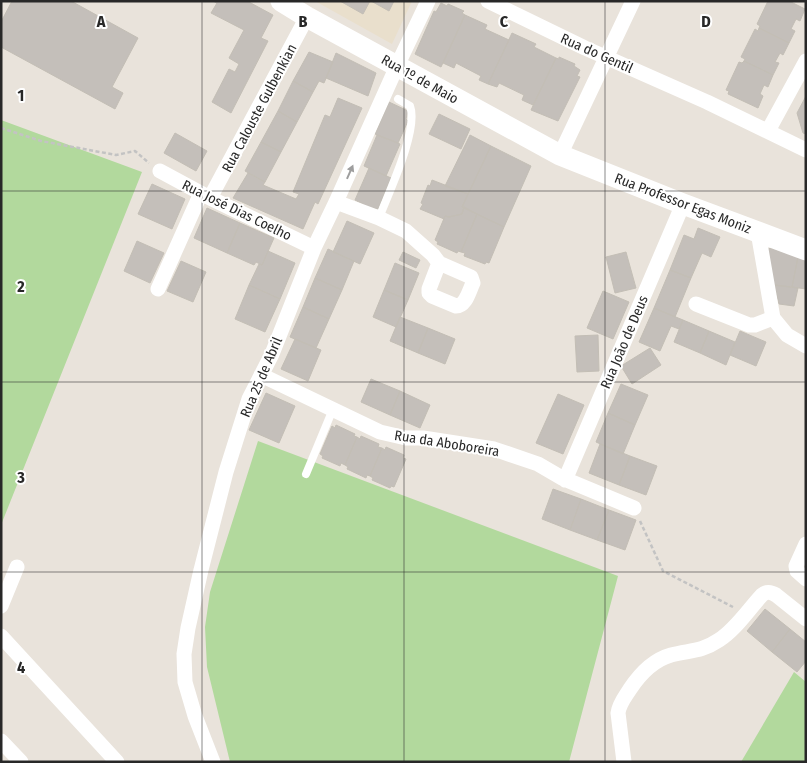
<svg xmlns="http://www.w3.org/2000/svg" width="807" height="763" font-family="'Fira Sans Condensed',sans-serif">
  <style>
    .education { fill: #e9dfcc }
    .green { fill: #b2d99d }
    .building { fill: #c4bfba; stroke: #c3beb5 }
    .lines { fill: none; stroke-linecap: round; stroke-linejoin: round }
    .path { stroke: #c3c3c3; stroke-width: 2.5; stroke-dasharray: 4 2.5; stroke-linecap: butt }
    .lane { stroke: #fff; stroke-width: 8 }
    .street { stroke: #fff; stroke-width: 15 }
    .secondary { stroke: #fff; stroke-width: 21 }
    .oneway { fill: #9e9e9e }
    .grid { fill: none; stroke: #282828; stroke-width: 1; stroke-opacity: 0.55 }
    .labels { text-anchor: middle; stroke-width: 4; stroke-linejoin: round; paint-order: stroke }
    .street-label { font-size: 14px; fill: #282828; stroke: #fff }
    .grid-label { font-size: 16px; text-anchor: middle; font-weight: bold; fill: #282828; stroke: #fff; stroke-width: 4; stroke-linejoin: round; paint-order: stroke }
  </style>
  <rect width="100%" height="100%" fill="#e9e3db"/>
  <!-- education -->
  <path class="education" d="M315,1H412L392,44Z"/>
  <!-- green -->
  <path class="green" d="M1,120L142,172L1,525Z
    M258,441L618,576L569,762H230L207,667L205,627L210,592Z
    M794,672L806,682V762H741Z"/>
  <!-- building -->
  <path class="building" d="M12,1H71L138,38L112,87L123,93L115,109L1,47V22Z
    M213,1H247L273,15L261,38L268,41L231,113L212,102L229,69L235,72L239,64L229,58L244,30L211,13L217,3Z
    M340,1H370L363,14Z
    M371,1H394L389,11Z
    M768,1H789L805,9L800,21L796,19L791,29L795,31L789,43L759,28L760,26L757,24Z
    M441,3L447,6L448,4L464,11L462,13L465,15L441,67L415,54L434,11L436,12Z
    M465,15L487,25L485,29L509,40L488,84L479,80L481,76L456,63L454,68L443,63Z
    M759,28L789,43L783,55L780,53L775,62L779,63L773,75L744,61L745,59L741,57L755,29L758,31Z
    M512,33L536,44L534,47L556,58L533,105L522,100L524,95L499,83L497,87L488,84Z
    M309,52L333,62L324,83L319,81L313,92L293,81Z
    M336,53L376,73L368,96L326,78Z
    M559,57L575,64L574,66L580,70L577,76L580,77L558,121L531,110L556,58L559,59Z
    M744,61L773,75L768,87L764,85L760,94L763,96L758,108L728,94L729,91L726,90L739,62L742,63Z
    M293,81L313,92L297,122L278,111Z
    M806,96V134L803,133L797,113Z
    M338,98L362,108L318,204L315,202L303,229L233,198L248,173L265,182L263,185L296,199L299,194L293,192L325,115L330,117Z
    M389,102L408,111L406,119L408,121L398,143L375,134Z
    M278,111L297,122L281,152L261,142Z
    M439,114L470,129L461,149L429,134Z
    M175,133L207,151L196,171L164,153Z
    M377,135L400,144L386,176L364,166Z
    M470,135L491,146L468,194L445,186Z
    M261,142L281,152L265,182L245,171Z
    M491,146L531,166L504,227L462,207Z
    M369,168L391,178L378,209L362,206L363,204L355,200Z
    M432,180L468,194L462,207H464L462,214L449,217L445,216L444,219L420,209L423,204L421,203L428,185L430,186Z
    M152,184L185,199L172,229L138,214Z
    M464,207L477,214L461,252L458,251L457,253L437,244L438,242L435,240L445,216L449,217L462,214Z
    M207,208L240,223L227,253L194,238Z
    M477,214L504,227L489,263L486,262L485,264L464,256L465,253L461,252Z
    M347,221L374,233L360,264L333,252Z
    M240,223L274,238L262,265L256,262L254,265L227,253Z
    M698,228L720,237L711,257L702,253L691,278L670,270L684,235L694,239Z
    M137,241L164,253L150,283L124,271Z
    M771,248L798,257L792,287L774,285L768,249Z
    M328,249L354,261L342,290L315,278Z
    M268,251L295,263L280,299L249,285L259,264L262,265Z
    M403,252L420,260L416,268L399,260Z
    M626,252L636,288L615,293L606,257Z
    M798,257L806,260V289L792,287Z
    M181,261L206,272L193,302L167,291Z
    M395,263L419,273L408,300L384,290Z
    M670,270L691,278L675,317L654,308Z
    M315,278L342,290L329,319L303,307Z
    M249,285L280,299L265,332L235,319Z
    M774,285L798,288L794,306L779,304Z
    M384,290L408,300L396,327L373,317Z
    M603,291L629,302L613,339L587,328Z
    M303,307L329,319L316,348L290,337Z
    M654,308L683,320L679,329L671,326L660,351L639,342Z
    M400,317L428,328L418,353L390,341Z
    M683,320L709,331L700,353L674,342Z
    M428,328L455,339L445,364L418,353Z
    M709,331L735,342L726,365L700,353Z
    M740,331L766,342L756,366L730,355Z
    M598,335L599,371L577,372L575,336Z
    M295,339L321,350L308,381L281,369Z
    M650,348L661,365L632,384L621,366Z
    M371,379L400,391L390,415L361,402Z
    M621,384L648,395L635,425L608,413Z
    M400,391L430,405L420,428L390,415Z
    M266,393L295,406L279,443L249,430Z
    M558,394L584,405L563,454L536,443Z
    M608,413L635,425L623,454L596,442Z
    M336,425L355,434L354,436L357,437L345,465L341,463L340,466L322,458L323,456L320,454L332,426L335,428Z
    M361,436L379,444L378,447L382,448L370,476L367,475L366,478L347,469L348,467L345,465L357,437L360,439Z
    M600,444L630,456L619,485L589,473Z
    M386,447L404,455L403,458L406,459L394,487L391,486L390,488L372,480L373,478L370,476L382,448L385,450Z
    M630,456L657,466L646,495L619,485Z
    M553,489L581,499L570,530L542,519Z
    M581,499L609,510L597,540L570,530Z
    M609,510L636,520L625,550L597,540Z
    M765,609L790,629L772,652L747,631Z
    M790,629L806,642V661L797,672L772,652Z"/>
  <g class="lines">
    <!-- path -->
    <path class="path" d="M1,128L41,141L116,155L135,151L149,163
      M640,521L663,571L733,607"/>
    <!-- lane -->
    <path class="lane" d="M379,218C388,194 419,130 410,106L398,99
      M306,474L333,409"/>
    <!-- street -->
    <path class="street" d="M488,1L585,48L707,102L806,150
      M768,131L806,61
      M560,155L633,1
      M160,171L210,198L314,248
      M210,198L307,17
      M336,202L379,218L406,231L433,255L439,263L471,277L473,283C469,291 466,306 456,306L432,296L429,293V289L439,263
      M758,232L773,318L787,335L806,346
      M158,289L201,193
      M696,304L749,325H755L773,318
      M261,375L380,432L406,438H423L494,449L538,464L562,478L634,508
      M565,480L683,204
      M806,544L796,566L797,571L806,579
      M1,606L17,567
      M1,636L117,762
      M1,741L21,762
      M213,762L195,716L185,682L184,654L188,628L201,570L226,472L249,399L272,354L314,248L336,202L397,66L428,1
      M624,762L618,713C619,704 625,697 630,689C640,674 653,660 671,655C691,650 701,652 719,640C736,629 748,610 762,595C767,591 771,592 776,595L806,619"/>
    <!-- secondary -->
    <path class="secondary" d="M281,1L307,17L560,155L683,204L806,250"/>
  </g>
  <!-- one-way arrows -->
  <defs><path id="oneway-solid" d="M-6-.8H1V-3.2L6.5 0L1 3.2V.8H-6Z" transform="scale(1.25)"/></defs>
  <use class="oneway" href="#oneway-solid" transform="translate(350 172) rotate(-66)"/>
  <!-- grid -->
  <path class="grid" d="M202,1V762M404,1V762M605,1V762M1,191H806M1,382H806M1,572H806"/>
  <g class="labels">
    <!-- street labels -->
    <g class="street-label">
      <text transform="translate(597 53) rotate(24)" y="5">Rua do Gentil</text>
      <text transform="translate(420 79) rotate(29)" y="5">Rua 1º de Maio</text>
      <text transform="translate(259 108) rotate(-62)" y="5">Rua Calouste Gulbenkian</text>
      <text transform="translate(683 203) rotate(21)" y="5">Rua Professor Egas Moniz</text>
      <text transform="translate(237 210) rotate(26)" y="5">Rua José Dias Coelho</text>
      <text transform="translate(624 342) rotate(-67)" y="5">Rua João de Deus</text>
      <text transform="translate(261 377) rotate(-67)" y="5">Rua 25 de Abril</text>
      <text transform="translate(447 443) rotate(9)" y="5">Rua da Aboboreira</text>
    </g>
  </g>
  <g class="grid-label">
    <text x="101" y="27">A</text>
    <text x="303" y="27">B</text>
    <text x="504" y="27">C</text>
    <text x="706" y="27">D</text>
    <text x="21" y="101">1</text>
    <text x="21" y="292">2</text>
    <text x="21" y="483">3</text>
    <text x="21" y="673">4</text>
  </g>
  <!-- border -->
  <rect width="807" height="763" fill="none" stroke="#282828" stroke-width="5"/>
</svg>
